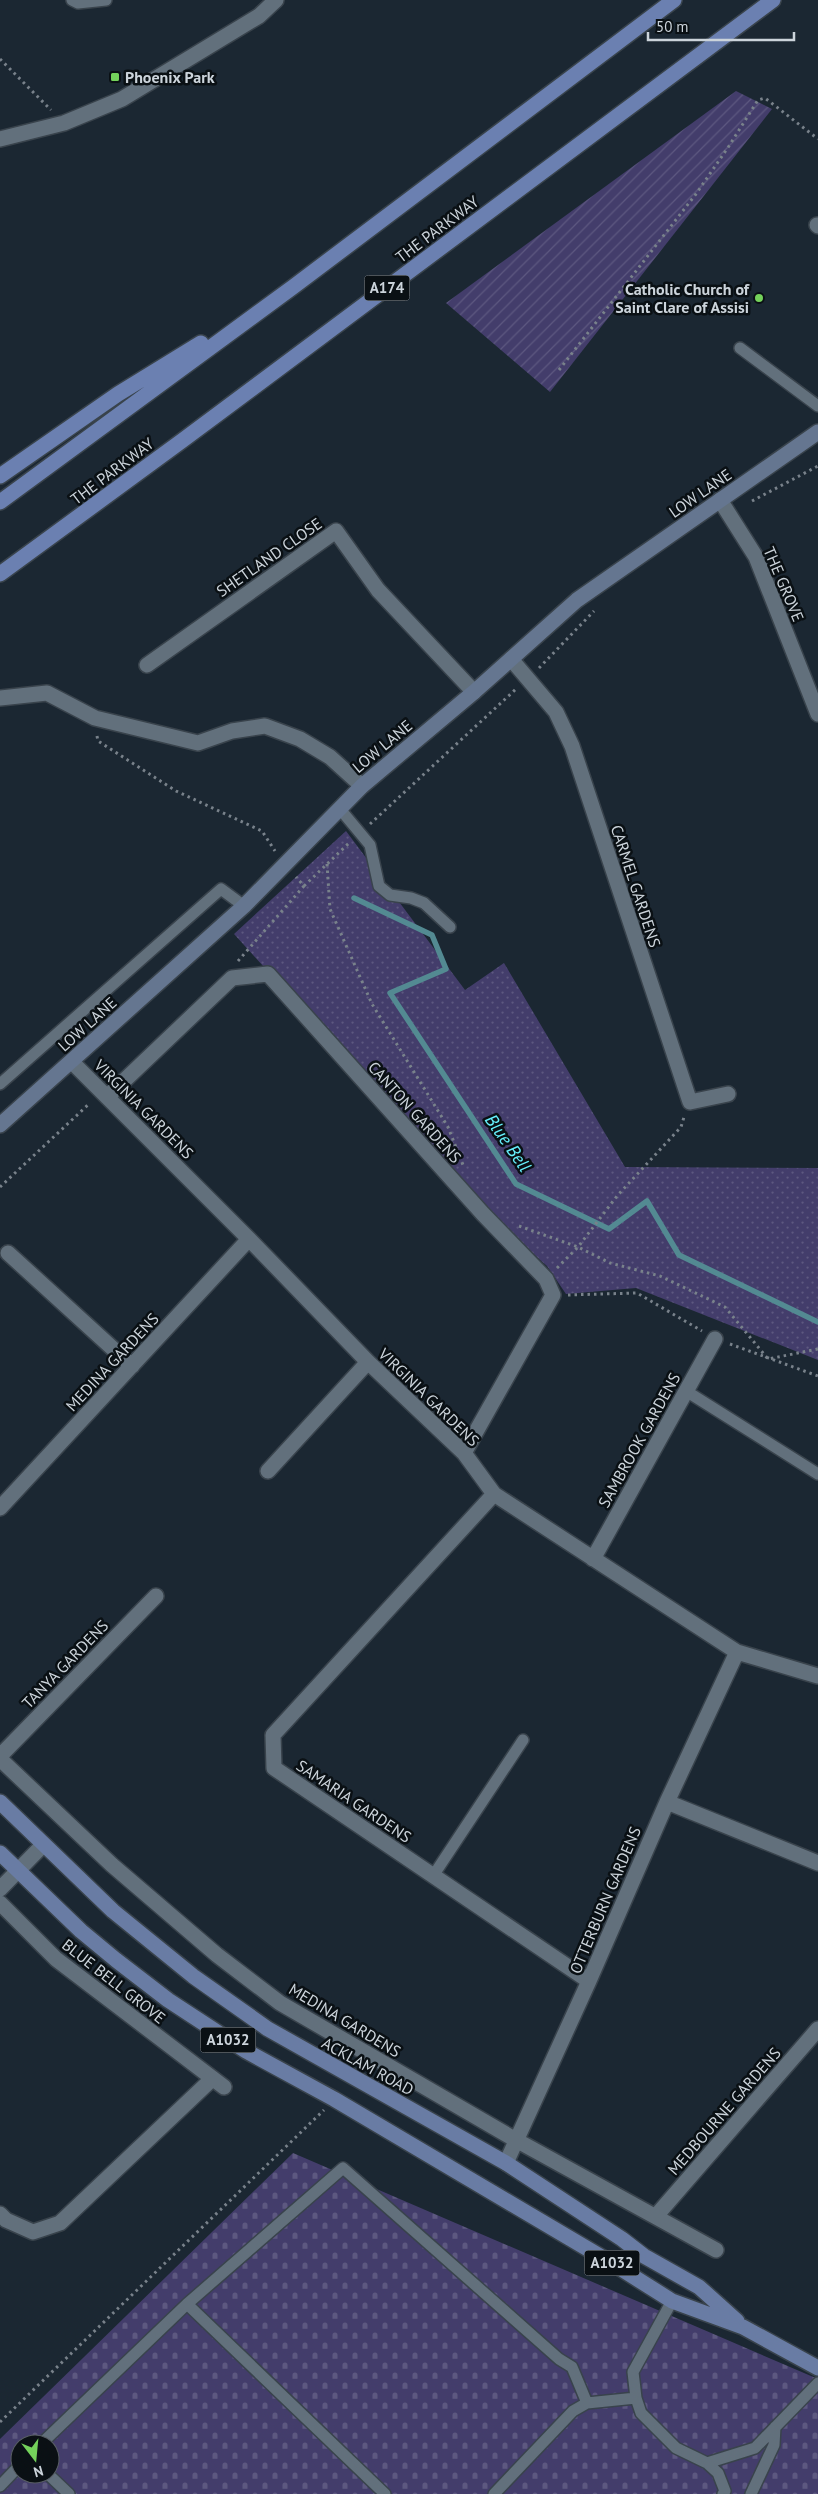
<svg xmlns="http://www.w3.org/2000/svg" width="818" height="2494" font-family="'PT Sans',sans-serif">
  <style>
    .grass { fill: url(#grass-dots) }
    .cemetery { fill: url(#cemetery-stones); fill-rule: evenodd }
    .garden { fill: url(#garden-furrows) }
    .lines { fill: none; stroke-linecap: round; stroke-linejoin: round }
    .stream { stroke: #538a92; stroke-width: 5.5 }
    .service-casing { stroke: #39434c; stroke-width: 14 }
    .minor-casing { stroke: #39434c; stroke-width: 18 }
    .tertiary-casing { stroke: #39434c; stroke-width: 18 }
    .secondary-casing { stroke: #39434c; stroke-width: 18 }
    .primary-casing { stroke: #39434c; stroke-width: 18 }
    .trunk-casing { stroke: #39434c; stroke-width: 18 }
    .path { stroke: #79828b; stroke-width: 3; stroke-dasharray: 2.5 4; stroke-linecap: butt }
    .service { stroke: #62707c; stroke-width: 11 }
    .minor { stroke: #62707c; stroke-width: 15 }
    .tertiary { stroke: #62707c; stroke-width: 15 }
    .secondary { stroke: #657690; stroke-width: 15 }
    .primary { stroke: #697ca4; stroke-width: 15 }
    .trunk { stroke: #6b80b1; stroke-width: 15 }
    .poi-dot { fill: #74d25b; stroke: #0a1014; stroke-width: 2 }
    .labels { text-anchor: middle; stroke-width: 5; stroke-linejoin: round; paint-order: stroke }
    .shield { fill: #0a1014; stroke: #92999f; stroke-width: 1 }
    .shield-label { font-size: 15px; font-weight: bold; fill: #ccd4db }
    .poi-label { font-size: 16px; font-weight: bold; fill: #ccd4db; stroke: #0a1014; text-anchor: start }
    .street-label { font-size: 16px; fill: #ccd4db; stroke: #0a1014 }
    .water-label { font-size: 18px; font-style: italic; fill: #66f1fd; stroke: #0a1014 }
  </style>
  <defs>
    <pattern id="grass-dots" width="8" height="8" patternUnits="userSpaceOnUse" patternTransform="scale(1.25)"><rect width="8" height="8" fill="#433d6b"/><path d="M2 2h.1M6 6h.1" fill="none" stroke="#5d5880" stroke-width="1.8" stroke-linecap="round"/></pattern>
    <pattern id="cemetery-stones" width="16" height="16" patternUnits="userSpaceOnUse" patternTransform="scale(1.25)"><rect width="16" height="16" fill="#433d6b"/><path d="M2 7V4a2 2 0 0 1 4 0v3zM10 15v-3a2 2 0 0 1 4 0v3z" fill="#5d5880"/></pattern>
    <pattern id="garden-furrows" width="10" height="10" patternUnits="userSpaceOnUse" patternTransform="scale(1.25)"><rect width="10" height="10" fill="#433d6b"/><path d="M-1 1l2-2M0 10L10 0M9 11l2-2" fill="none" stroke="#5d5880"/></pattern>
  </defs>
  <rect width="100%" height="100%" fill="#1b2732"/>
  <!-- grass -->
  <path class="grass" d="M346,831L465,990L504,963L625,1167L818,1168V1360L636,1288L566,1294L547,1266L487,1213L234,934Z"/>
  <!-- cemetery -->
  <path class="cemetery" d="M293,2153L818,2379V2494H0V2439ZM20,2444H50V2474H20Z"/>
  <!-- garden -->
  <path class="garden" d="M736,91L772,109L550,392L446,303Z"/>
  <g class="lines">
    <!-- stream -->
    <path class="stream" d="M354,898L432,935L446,969L390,993L516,1184L609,1229L647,1201L679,1255L818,1322"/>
    <!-- service casing -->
    <g class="service-casing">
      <path id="service" d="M72,0L78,3L106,0
        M740,348L818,406
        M340,809L370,845L379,886L390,895L411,898L424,903L450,927
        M0,1084L221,889L244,906
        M686,1391L818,1474
        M433,1876L523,1740
        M672,2301L633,2372L636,2398L641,2413L676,2448L707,2463L755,2448L818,2383
        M187,2304L385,2494
        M41,2444L187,2304L343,2168L559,2359L572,2367L587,2403
        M707,2463L718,2473L725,2491L723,2494
        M48,2474L69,2494
        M0,2486L20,2465
        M494,2494L573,2411L587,2403L636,2398
        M751,2494L774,2445L775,2427"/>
    </g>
    <!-- minor casing -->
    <g class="minor-casing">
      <path id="minor" d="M817,225L818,226
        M720,500L756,557L818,714
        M511,659L556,712L572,746L690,1102L728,1094
        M147,665L336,531L378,590L474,692
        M0,698L47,693L95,718L198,743L232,731L265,726L300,739L330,757L362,786
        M72,1062L249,1239L368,1362L464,1453L494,1494L737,1652L818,1676
        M107,1097L232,978L268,974L483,1214L546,1279L553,1295L464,1453
        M8,1253L132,1366
        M268,1471L368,1362
        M494,1494L273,1735L274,1768L589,1981
        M0,1508L249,1239
        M593,1559L715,1339
        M0,1756L156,1596
        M0,1759L112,1865L217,1955L280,2003L516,2140L716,2250
        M667,1802L818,1863
        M0,1889L43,1845
        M0,1903L56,1959L224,2087
        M506,2163L589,1981L667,1802L737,1652
        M0,2214L6,2220L33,2232L60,2223L212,2079
        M656,2216L818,2029"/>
    </g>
    <!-- tertiary casing -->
    <g class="tertiary-casing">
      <path id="tertiary" d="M0,139L64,123L122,99L259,16L276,0"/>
    </g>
    <!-- secondary casing -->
    <g class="secondary-casing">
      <path id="secondary" d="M0,1125L244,906L362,786L474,692L577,600L818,432"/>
    </g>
    <!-- primary casing -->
    <g class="primary-casing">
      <path id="primary" d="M0,1802L113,1911L193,1976L268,2029L506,2163L622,2239L644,2256L699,2287L737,2321
        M0,1853L81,1931L116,1960L168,2000L246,2051L334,2099L615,2265L672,2301L743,2327L818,2368"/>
    </g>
    <!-- trunk casing -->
    <g class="trunk-casing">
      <path id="trunk" d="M0,476L118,394L201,343
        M0,502L293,287L674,0
        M0,574L183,440L773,0"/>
    </g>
    <!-- path -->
    <path class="path" d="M0,59L51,110
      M559,370L696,194L729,146L758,100L765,98L818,139
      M752,501L818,466
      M539,668L594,611
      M97,736L98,741L176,791L262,831L275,851
      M370,824L516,689
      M327,864L330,909L372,1004L448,1127L463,1165
      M304,886L349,843
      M238,961L304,886L296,877
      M0,1187L90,1103
      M519,1226L578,1247L610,1263L660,1276L725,1307L768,1359L818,1349
      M557,1268L578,1247L617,1196L681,1127L684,1117
      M568,1295L637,1293L702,1331
      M730,1344L818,1376
      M0,2422L324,2110"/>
    <!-- service -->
    <use href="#service" class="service"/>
    <!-- minor -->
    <use href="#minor" class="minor"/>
    <!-- tertiary -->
    <use href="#tertiary" class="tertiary"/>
    <!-- secondary -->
    <use href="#secondary" class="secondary"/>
    <!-- primary -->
    <use href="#primary" class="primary"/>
    <!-- trunk -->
    <use href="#trunk" class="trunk"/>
  </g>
  <!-- markers -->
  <g class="poi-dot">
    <rect x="110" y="72" width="10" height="10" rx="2.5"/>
    <circle cx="759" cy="298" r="5"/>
  </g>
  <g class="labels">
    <!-- shield labels -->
    <g class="shield">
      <rect x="364.5" y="275.5" width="45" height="25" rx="4"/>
      <rect x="200.5" y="2027.5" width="55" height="25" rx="4"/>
      <rect x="584.5" y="2250.5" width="55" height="25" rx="4"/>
    </g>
    <g class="shield-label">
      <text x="387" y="293">A174</text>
      <text x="228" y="2045">A1032</text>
      <text x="612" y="2268">A1032</text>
    </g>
    <!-- poi labels -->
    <g class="poi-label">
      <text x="125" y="83">Phoenix Park</text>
      <text x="749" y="295" text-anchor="end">Catholic Church of<tspan x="749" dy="18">Saint Clare of Assisi</tspan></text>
    </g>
    <!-- street labels -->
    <g class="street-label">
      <text transform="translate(437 229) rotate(-37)" y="6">THE PARKWAY</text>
      <text transform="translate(112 471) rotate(-37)" y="6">THE PARKWAY</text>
      <text transform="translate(700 493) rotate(-35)" y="6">LOW LANE</text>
      <text transform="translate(269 557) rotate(-35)" y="6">SHETLAND CLOSE</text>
      <text transform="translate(784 584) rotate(67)" y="6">THE GROVE</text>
      <text transform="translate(382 746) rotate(-40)" y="6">LOW LANE</text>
      <text transform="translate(636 886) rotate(72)" y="6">CARMEL GARDENS</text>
      <text transform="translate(87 1024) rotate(-42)" y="6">LOW LANE</text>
      <text transform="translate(144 1109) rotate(45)" y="6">VIRGINIA GARDENS</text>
      <text transform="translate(415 1112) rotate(48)" y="6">CANTON GARDENS</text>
      <text transform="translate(112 1362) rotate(-47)" y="6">MEDINA GARDENS</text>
      <text transform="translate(429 1397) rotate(44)" y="6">VIRGINIA GARDENS</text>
      <text transform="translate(639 1440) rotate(-61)" y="6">SAMBROOK GARDENS</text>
      <text transform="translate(65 1664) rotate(-46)" y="6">TANYA GARDENS</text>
      <text transform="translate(354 1801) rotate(34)" y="6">SAMARIA GARDENS</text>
      <text transform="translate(605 1900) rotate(-67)" y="6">OTTERBURN GARDENS</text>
      <text transform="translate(114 1981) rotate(38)" y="6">BLUE BELL GROVE</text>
      <text transform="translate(345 2020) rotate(31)" y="6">MEDINA GARDENS</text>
      <text transform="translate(368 2066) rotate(29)" y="6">ACKLAM ROAD</text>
      <text transform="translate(724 2111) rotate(-49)" y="6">MEDBOURNE GARDENS</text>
    </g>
    <!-- water labels -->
    <g class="water-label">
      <text transform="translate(508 1143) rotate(55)" y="6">Blue Bell</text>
    </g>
  </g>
  <!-- north arrow -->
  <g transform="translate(35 2459) rotate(164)"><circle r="24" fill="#0a1014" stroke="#585e64"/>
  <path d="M0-4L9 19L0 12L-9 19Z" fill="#74d25b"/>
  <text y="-8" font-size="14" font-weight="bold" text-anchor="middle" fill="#ccd4db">N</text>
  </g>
  <!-- scale -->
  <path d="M648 32v8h146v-8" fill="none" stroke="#ccd4db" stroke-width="2.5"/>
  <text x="656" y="32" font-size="15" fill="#ccd4db" stroke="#0a1014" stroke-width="4" paint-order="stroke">50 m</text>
</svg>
